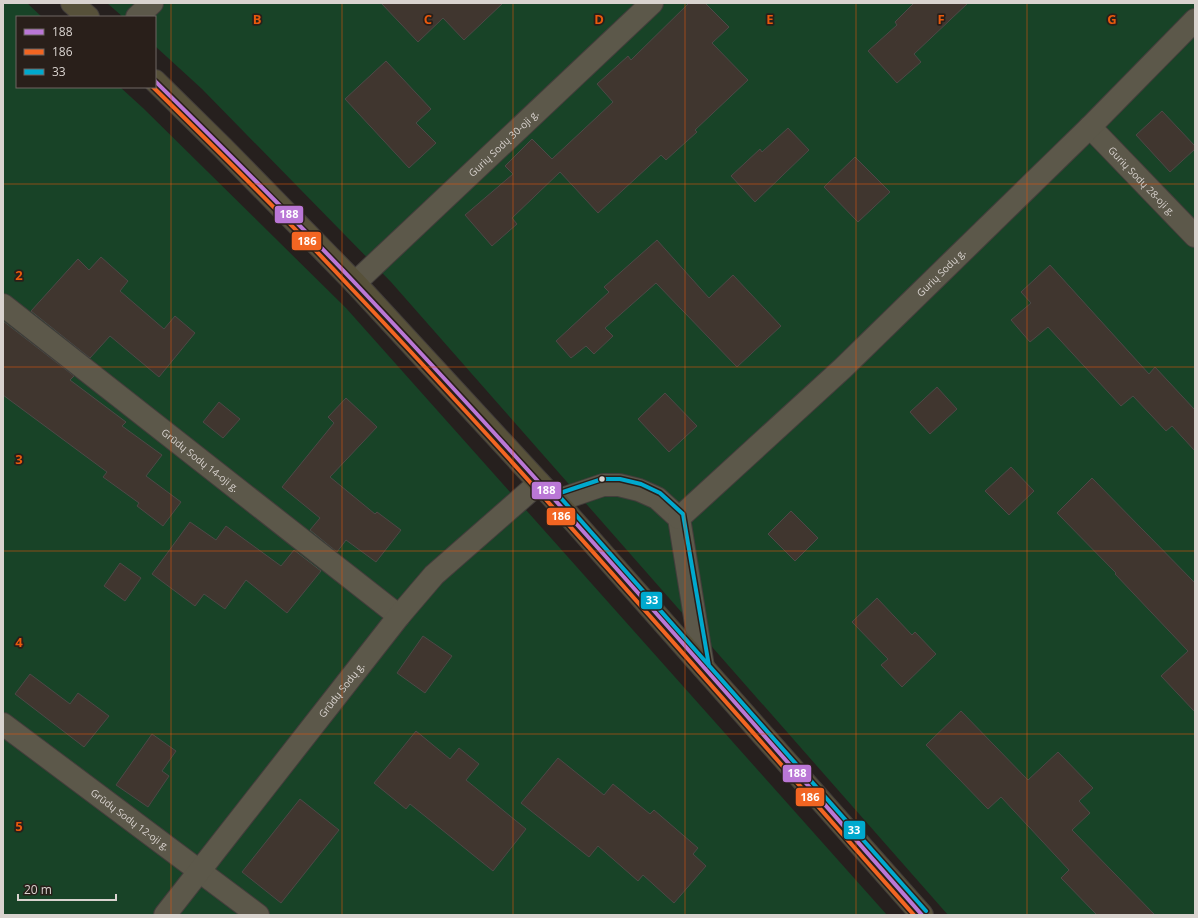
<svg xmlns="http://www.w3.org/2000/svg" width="1198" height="918" font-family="'Open Sans',sans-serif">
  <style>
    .green { fill: #184327 }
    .building { fill: #40362f; stroke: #4d4947 }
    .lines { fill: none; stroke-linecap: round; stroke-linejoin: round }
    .minor-casing { stroke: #423d3b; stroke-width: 24 }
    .primary-casing { stroke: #423d3b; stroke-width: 24 }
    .minor { stroke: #5c584a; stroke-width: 22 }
    .primary { stroke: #57513a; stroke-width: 22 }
    .bus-1-casing { stroke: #291f1a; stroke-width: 7 }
    .bus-2-casing { stroke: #291f1a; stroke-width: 7 }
    .bus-3-casing { stroke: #291f1a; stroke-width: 7 }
    .bus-1 { stroke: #ba77d6; stroke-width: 4 }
    .bus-2 { stroke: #f26522; stroke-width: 4 }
    .bus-3 { stroke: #00a9ce; stroke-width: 4 }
    .grid { fill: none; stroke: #e8590c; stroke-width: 1; stroke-opacity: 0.55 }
    .bus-dot { fill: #d9d3cf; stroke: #291f1a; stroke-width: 1.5 }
    .labels { text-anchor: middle; stroke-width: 3.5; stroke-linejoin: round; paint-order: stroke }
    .street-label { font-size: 10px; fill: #d9d3cf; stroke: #291f1a }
    .grid-label { font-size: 13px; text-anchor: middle; font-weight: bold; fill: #e8590c; stroke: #291f1a; stroke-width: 3.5; stroke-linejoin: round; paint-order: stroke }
    .line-badge { stroke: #291f1a; stroke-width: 1.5 }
    .badge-label { font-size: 11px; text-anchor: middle; font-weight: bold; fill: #fff }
  </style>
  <rect width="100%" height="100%" fill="#26201e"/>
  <!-- green -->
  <path class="green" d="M3,3H27L42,17H17V87H120L143,108L346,308L887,915H3Z
    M107,3H1195V915H948L391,282L202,89L155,46V17H123Z"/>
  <!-- building -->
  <path class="building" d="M381,3H503L464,40L443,18L418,42Z
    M689,3H705L729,27L712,43L748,80L695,130L697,132L666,160L661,155L598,213L560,172L512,218L517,224L492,246L465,215L513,174L505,166L532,139L552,159L613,102L597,84L628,56L631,60Z
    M914,3H968L914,54L921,62L897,83L868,51L897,25L895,22Z
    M386,61L431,109L416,123L436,143L409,168L345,99Z
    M1162,111L1195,146V149L1170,172L1136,135Z
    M788,128L809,150L755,202L731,176L760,149L762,152Z
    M855,157L890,192L858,222L824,187Z
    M657,240L709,298L733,275L781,326L737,367L656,283L605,328L613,336L594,354L586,346L571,358L556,341L609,292L604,287Z
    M101,257L128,281L120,291L164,329L175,316L195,333L159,377L110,336L90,358L31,311L78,259L89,270Z
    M1050,265L1149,374L1155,367L1195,410V451L1172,426L1166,431L1133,396L1121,406L1048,327L1030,342L1011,320L1031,303L1021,292Z
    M3,321L74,376L70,380L126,422L122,426L162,455L146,476L181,502L163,526L137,506L139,503L103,477L107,472L3,395Z
    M937,387L957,409L930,434L910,412Z
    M665,393L697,426L669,452L638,419Z
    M346,398L377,427L330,477L375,514L377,512L401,530L376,562L346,540L337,552L310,530L320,518L282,487L334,423L328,417Z
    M219,402L240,419L223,438L203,422Z
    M1011,467L1034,491L1009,515L985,491Z
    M1092,478L1195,583V712L1161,676L1188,651L1115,574L1116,573L1057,513Z
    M791,511L818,538L795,561L768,534Z
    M190,522L216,540L226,526L281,566L294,550L321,571L287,613L246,580L225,609L204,594L195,606L152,574Z
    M120,563L141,578L125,601L104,586Z
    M877,598L912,635L915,632L936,654L902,687L881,665L888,659L852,622Z
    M423,636L452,656L425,693L397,673Z
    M30,674L70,704L78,693L109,716L84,747L15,694Z
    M961,711L1028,780L1058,752L1093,788L1079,801L1090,813L1072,830L1155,915H1097L1061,878L1069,870L1001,797L988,809L926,745Z
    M416,731L450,759L459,748L479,764L466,780L526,829L493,871L410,804L406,809L374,783Z
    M152,734L176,751L162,771L169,776L148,807L116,785Z
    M558,758L604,795L613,784L650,814L654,810L698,848L693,854L706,866L674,903L643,875L638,881L598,846L589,857L521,803Z
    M300,799L339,830L281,903L242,872Z"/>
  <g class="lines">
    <!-- minor casing -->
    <g class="minor-casing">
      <g id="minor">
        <path d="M137,17L152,3"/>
        <path id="s1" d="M1090,127L1195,236"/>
        <path id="s2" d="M355,283L652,3"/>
        <path id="s3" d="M3,305L399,616"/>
        <path d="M556,501L603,485H619L639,490L657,498L679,518L703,667"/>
        <path id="s4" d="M679,518L843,368L1090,127L1195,20"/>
        <path id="s5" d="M3,724L258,915"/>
        <path id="s6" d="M165,915L399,616L434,575L539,483"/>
      </g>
    </g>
    <!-- primary casing -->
    <g class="primary-casing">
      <path id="primary" d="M72,3L88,17
        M155,81L223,148L355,283L556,501L922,915"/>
    </g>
    <!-- minor -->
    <use href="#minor" class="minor"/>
    <!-- primary -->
    <use href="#primary" class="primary"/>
    <!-- bus-1 casing -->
    <g class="bus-1-casing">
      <path id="bus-1" d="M155,81C223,148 290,214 355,283C550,489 735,703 922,915"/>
    </g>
    <!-- bus-2 casing -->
    <g class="bus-2-casing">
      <path id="bus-2" d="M153,87C220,153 287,219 351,288C544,492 728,705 914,915"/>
    </g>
    <!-- bus-3 casing -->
    <g class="bus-3-casing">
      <path id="bus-3" d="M554,495L602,479H620L641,484L660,493L683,514L709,666
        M560,497L926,911"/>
    </g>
    <!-- bus-1 -->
    <use href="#bus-1" class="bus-1"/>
    <!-- bus-2 -->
    <use href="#bus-2" class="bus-2"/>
    <!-- bus-3 -->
    <use href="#bus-3" class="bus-3"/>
  </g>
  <!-- grid -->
  <path class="grid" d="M171,3V915M342,3V915M513,3V915M685,3V915M856,3V915M1027,3V915M3,184H1195M3,367H1195M3,551H1195M3,734H1195"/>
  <!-- markers -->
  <circle class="bus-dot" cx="602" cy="479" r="3.5"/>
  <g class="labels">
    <!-- street labels -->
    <g class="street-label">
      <text dy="4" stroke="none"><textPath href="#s2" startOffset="204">Gurių Sodų 30-oji g.</textPath></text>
      <text dy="4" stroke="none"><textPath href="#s1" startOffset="75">Gurių Sodų 28-oji g.</textPath></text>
      <text dy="4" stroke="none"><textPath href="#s4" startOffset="359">Gurių Sodų g.</textPath></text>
      <text dy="4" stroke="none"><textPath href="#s3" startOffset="251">Grūdų Sodų 14-oji g.</textPath></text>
      <text dy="4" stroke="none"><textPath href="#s6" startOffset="286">Grūdų Sodų g.</textPath></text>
      <text dy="4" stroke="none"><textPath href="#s5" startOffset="159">Grūdų Sodų 12-oji g.</textPath></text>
    </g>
  </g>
  <g class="grid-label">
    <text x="257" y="24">B</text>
    <text x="428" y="24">C</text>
    <text x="599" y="24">D</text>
    <text x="770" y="24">E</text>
    <text x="941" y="24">F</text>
    <text x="1112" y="24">G</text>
    <text x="19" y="280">2</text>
    <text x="19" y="464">3</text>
    <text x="19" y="647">4</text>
    <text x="19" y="831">5</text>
  </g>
  <g class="line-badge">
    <rect x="274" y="205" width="30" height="19" rx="4" fill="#ba77d6"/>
    <rect x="291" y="231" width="31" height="20" rx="4" fill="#f26522"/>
    <rect x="531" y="481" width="31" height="19" rx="4" fill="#ba77d6"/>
    <rect x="546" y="507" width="30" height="19" rx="4" fill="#f26522"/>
    <rect x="640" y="591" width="23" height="19" rx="4" fill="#00a9ce"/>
    <rect x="782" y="764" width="30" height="19" rx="4" fill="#ba77d6"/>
    <rect x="795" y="787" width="30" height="20" rx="4" fill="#f26522"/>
    <rect x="843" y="820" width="23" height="20" rx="4" fill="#00a9ce"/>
  </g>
  <g class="badge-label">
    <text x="289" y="218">188</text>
    <text x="307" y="245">186</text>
    <text x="546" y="494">188</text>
    <text x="561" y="520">186</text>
    <text x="652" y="604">33</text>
    <text x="797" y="777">188</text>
    <text x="810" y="801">186</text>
    <text x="854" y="834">33</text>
  </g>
  <!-- border -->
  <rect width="1198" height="918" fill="none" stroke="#d9d3cf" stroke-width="8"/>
  <!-- legend -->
  <rect x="16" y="16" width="140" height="72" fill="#291f1a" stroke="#6f6762"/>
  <rect x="24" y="29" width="20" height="6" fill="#ba77d6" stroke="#6f6762"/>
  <text x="52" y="36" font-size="12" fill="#d9d3cf">188</text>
  <rect x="24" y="49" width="20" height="6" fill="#f26522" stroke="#6f6762"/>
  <text x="52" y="56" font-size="12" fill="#d9d3cf">186</text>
  <rect x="24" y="69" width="20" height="6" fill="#00a9ce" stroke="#6f6762"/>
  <text x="52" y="76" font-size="12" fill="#d9d3cf">33</text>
  <!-- scale -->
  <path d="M18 894v6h98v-6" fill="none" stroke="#d9d3cf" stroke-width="2"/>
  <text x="24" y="894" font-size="12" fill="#d9d3cf" stroke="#291f1a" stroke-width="3" paint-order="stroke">20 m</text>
</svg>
